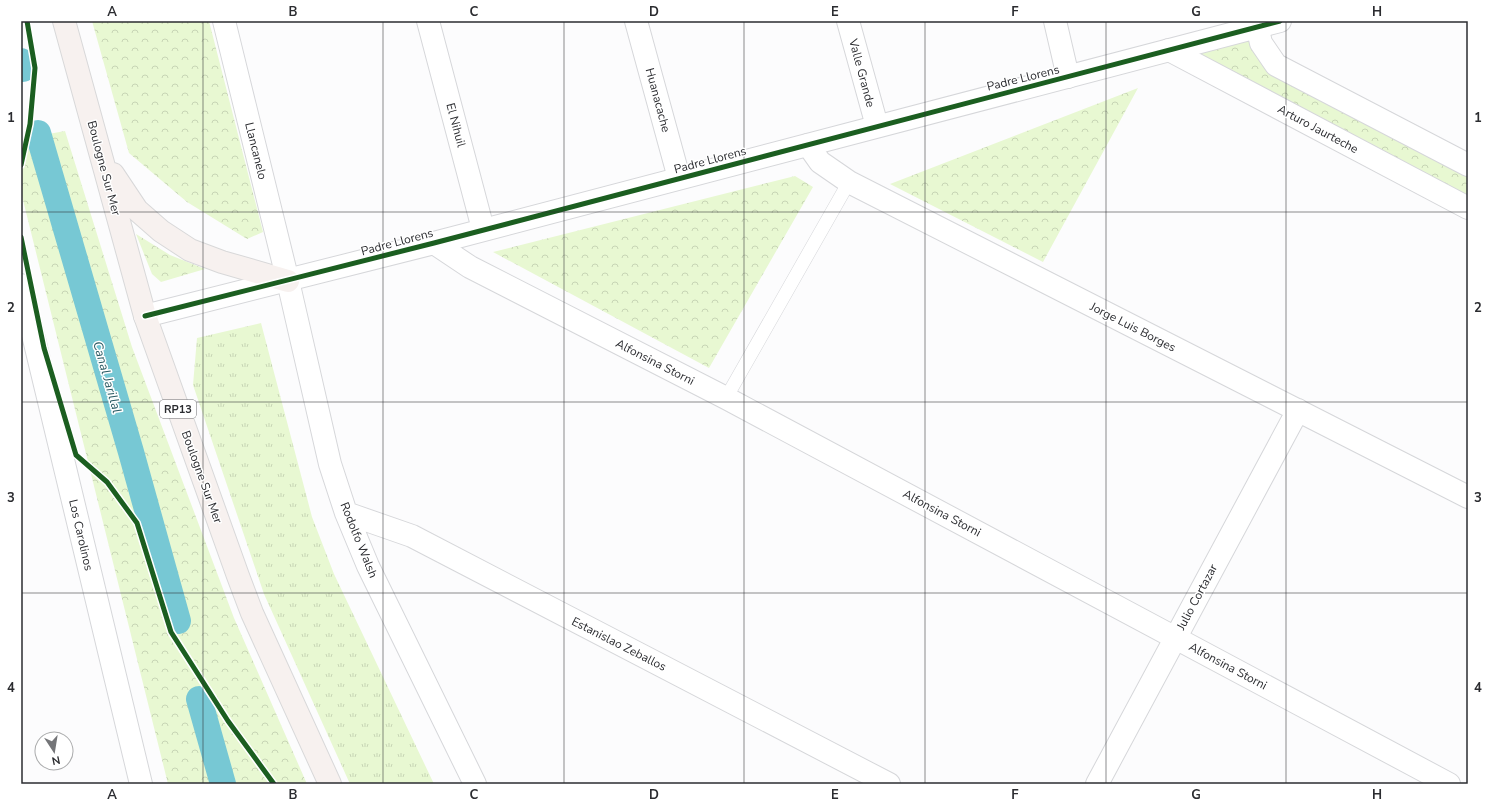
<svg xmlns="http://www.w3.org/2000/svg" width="1489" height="805" font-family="'Nunito Sans',sans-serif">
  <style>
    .grass { fill: url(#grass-tufts) }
    .forest { fill: url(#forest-crowns) }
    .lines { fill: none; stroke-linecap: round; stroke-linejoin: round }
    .canal { stroke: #77c8d4; stroke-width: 26 }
    .service-casing { stroke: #d6d7da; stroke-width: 14 }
    .minor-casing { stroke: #d6d7da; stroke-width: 24 }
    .tertiary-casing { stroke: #d6d7da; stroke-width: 24 }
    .primary-casing { stroke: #d8d8d9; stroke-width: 24 }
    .service { stroke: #fff; stroke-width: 13 }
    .minor { stroke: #fff; stroke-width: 22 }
    .tertiary { stroke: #fff; stroke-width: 22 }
    .primary { stroke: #f7f1ef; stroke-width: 22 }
    .cycleway-casing { stroke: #fff; stroke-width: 8 }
    .cycleway { stroke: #1b5e20; stroke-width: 5 }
    .grid { fill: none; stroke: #2b2c30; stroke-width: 1; stroke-opacity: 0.55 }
    .labels { text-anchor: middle; stroke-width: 3; stroke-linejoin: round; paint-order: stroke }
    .shield { fill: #fff; stroke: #6b6b6e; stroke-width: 1 }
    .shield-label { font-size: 11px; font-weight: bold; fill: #2b2c30 }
    .street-label { font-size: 12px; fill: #2b2c30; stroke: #fff }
    .water-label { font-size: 13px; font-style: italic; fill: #2a5a62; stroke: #fff }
    .neatline { fill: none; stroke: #2b2c30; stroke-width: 1.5 }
    .grid-label { font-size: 13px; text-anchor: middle; font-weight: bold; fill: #2b2c30 }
  </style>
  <defs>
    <pattern id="grass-tufts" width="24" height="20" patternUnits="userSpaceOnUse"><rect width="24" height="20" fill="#e8f8d2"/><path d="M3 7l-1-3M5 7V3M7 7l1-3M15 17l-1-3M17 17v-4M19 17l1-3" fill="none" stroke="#c7d5b5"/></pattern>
    <pattern id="forest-crowns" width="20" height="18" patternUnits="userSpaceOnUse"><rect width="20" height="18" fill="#e8f8d2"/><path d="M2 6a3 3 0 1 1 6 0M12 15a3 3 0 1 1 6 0" fill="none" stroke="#c7d5b5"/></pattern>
  </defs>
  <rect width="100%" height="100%" fill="#fcfcfd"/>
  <!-- grass -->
  <path class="grass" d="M261,323L312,517L334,574L434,784H350L264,594L193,385L197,338Z"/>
  <!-- forest -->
  <path class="forest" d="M92,21H209L263,232L247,239L187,202L129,153Z
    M1257,27L1261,43L1468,165V208L1169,50Z
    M1138,88L1043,262L890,184Z
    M65,131L132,347L234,618L307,784H168L21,192V139Z
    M795,176L813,187L709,368L493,252Z
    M136,234L170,255L205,269L161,282L152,274Z"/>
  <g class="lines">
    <!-- canal -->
    <path class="canal" d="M21,61L23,69
      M38,133L131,452L178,621
      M199,699L223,784"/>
    <!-- service casing -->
    <g class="service-casing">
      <path id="service" d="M726,398L849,182"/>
    </g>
    <!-- minor casing -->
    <g class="minor-casing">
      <path id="minor" d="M224,21L288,281L330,464L346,513L368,566L475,784
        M428,21L483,229
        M636,21L679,178
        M848,21L877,126
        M1055,21L1068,77
        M1256,21L1261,43L1276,65L1468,165
        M1169,50L1468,208
        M808,145L820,162L849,182L1468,497
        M434,243L470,267L726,398L1449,784
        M21,285L141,784
        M346,513L412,536L889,784
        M1097,784L1298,410"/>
    </g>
    <!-- tertiary casing -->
    <g class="tertiary-casing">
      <path id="tertiary" d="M145,316L434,243L1280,21"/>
    </g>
    <!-- primary casing -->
    <g class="primary-casing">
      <path id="primary" d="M64,21L145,316L238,576L252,613L330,784
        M113,174L137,210L161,231L190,250L222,262L288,281"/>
    </g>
    <!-- service -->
    <use href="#service" class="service"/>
    <!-- minor -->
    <use href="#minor" class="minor"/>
    <!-- tertiary -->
    <use href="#tertiary" class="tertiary"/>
    <!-- primary -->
    <use href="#primary" class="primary"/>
    <!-- cycleway casing -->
    <g class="cycleway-casing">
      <path id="cycleway" d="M21,165L30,124L35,68L27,21
        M21,237L44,348L76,455L107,482L137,523L171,632L228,721L274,784
        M145,316L434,243L1280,21"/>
    </g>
    <!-- cycleway -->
    <use href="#cycleway" class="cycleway"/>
  </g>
  <!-- grid -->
  <path class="grid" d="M203,21V784M383,21V784M564,21V784M744,21V784M925,21V784M1106,21V784M1286,21V784M21,212H1468M21,402H1468M21,593H1468"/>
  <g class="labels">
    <!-- shield labels -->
    <rect class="shield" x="160" y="400" width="36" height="18" rx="3"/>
    <g class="shield-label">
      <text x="178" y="413">RP13</text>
    </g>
    <!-- street labels -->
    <g class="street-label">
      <text transform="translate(862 73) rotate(75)" y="4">Valle Grande</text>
      <text transform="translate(1023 78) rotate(-14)" y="4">Padre Llorens</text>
      <text transform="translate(658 100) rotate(75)" y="4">Huanacache</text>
      <text transform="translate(456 125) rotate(75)" y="4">El Nihuil</text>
      <text transform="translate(1318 129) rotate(28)" y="4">Arturo Jaurteche</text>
      <text transform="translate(256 151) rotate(76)" y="4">Llancanelo</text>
      <text transform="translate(710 160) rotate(-15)" y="4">Padre Llorens</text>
      <text transform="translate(104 168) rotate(75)" y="4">Boulogne Sur Mer</text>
      <text transform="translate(397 242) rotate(-15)" y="4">Padre Llorens</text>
      <text transform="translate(1133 327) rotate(27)" y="4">Jorge Luis Borges</text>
      <text transform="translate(655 362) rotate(27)" y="4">Alfonsina Storni</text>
      <text transform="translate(202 477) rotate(70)" y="4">Boulogne Sur Mer</text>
      <text transform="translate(942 513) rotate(28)" y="4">Alfonsina Storni</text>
      <text transform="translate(81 535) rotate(77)" y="4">Los Carolinos</text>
      <text transform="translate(359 540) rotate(68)" y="4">Rodolfo Walsh</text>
      <text transform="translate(1197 597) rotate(-62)" y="4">Julio Cortazar</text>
      <text transform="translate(619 644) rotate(27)" y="4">Estanislao Zeballos</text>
      <text transform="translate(1228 666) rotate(28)" y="4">Alfonsina Storni</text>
    </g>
    <!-- water labels -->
    <g class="water-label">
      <text transform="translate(108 377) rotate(74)" y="5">Canal Jarillal</text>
    </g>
  </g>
  <!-- border -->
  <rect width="1489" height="805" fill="none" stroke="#ffffff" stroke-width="44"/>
  <!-- north arrow -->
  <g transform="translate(54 751) rotate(168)"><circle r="19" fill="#ffffff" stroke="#aaabac"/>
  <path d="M0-3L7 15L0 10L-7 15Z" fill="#747578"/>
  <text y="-6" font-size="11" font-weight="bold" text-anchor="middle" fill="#2b2c30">N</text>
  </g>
  <rect x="22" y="22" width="1445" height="761" class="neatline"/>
  <g class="grid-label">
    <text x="112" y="16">A</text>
    <text x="293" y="16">B</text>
    <text x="474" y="16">C</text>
    <text x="654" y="16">D</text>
    <text x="835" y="16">E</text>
    <text x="1015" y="16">F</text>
    <text x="1196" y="16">G</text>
    <text x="1377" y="16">H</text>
    <text x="11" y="122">1</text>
    <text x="1478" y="122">1</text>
    <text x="11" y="312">2</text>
    <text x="1478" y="312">2</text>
    <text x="11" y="502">3</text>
    <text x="1478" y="502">3</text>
    <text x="11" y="692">4</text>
    <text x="1478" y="692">4</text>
    <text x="112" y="799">A</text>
    <text x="293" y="799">B</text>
    <text x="474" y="799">C</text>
    <text x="654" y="799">D</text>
    <text x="835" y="799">E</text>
    <text x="1015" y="799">F</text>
    <text x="1196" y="799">G</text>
    <text x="1377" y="799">H</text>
  </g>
</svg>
